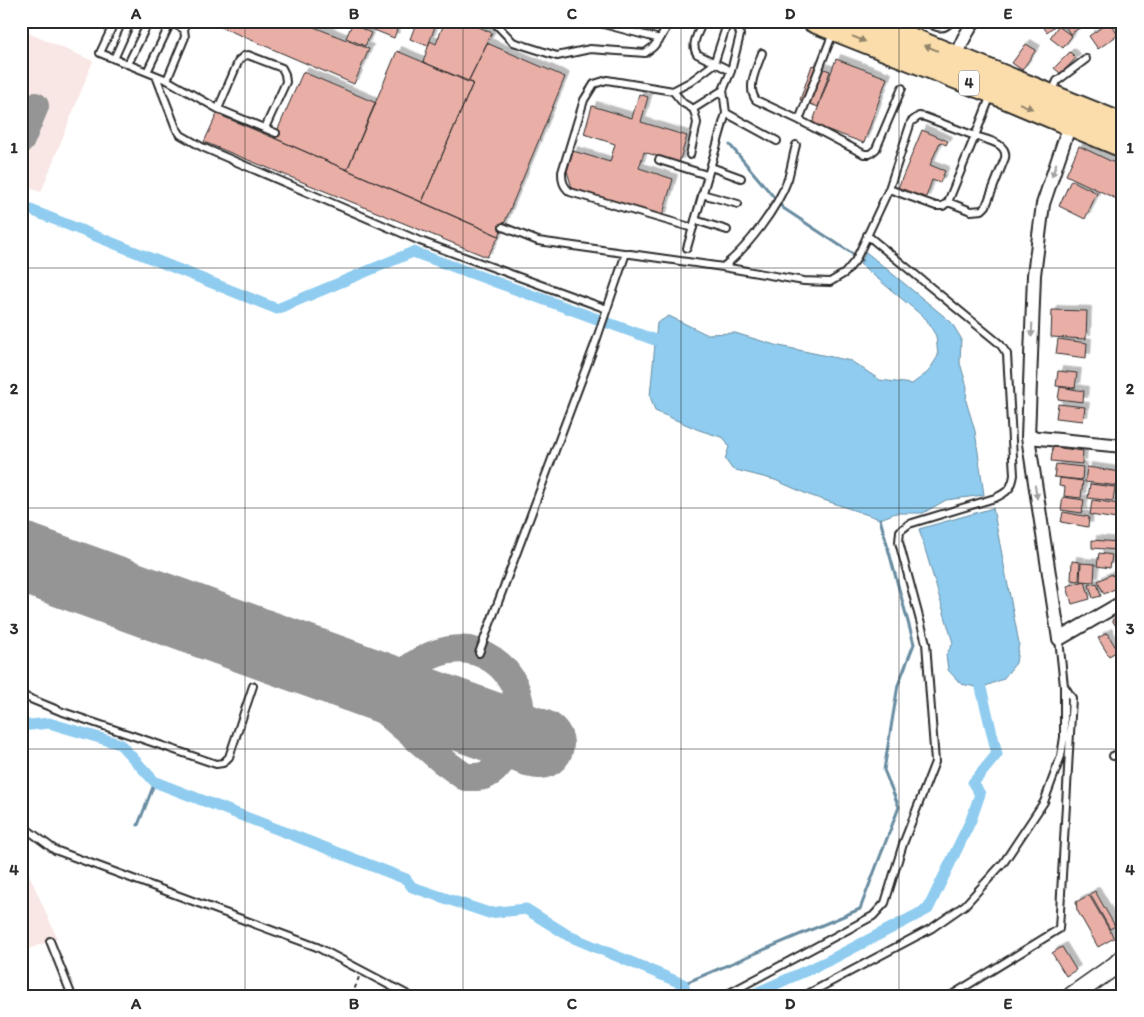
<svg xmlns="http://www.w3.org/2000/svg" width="1144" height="1017" font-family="Itim,sans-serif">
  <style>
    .built { fill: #f8e7e4 }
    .water { fill: #8fccef; stroke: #678ca1 }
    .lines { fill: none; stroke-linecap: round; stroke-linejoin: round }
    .stream { stroke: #678ca1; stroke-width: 3 }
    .canal { stroke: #8fccef; stroke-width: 11 }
    .taxiway { stroke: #959595; stroke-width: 28 }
    .runway { stroke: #959595; stroke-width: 70 }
    .building { fill: #e9afa6; stroke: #2b2b2b; filter: url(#shadow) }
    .lane-casing { stroke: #2b2b2b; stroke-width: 10 }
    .street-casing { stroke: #2b2b2b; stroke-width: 16 }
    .secondary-casing { stroke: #2b2b2b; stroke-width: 21 }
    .highway-casing { stroke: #2b2b2b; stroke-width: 26 }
    .path { stroke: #2b2b2b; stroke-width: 2; stroke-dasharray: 4 4; stroke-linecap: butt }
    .lane { stroke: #fff; stroke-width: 6 }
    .street { stroke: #fff; stroke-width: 12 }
    .secondary { stroke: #fff; stroke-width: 18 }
    .highway { stroke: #faddab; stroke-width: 22 }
    .oneway { fill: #92846b }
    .oneway2 { fill: #a0a0a0 }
    .grid { fill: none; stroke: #2b2b2b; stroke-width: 1; stroke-opacity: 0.55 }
    .labels { text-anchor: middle; stroke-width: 4.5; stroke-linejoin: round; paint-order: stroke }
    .shield { fill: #fff; stroke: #6b6b6b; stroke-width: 1 }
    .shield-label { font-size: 15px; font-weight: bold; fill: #2b2b2b }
    .neatline { fill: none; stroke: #2b2b2b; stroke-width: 2 }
    .grid-label { font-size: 16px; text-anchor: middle; font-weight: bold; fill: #2b2b2b }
  </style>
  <defs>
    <filter id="shadow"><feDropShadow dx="4.5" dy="-4.5" stdDeviation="0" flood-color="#0004"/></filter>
  </defs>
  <rect width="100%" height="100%" fill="#fff"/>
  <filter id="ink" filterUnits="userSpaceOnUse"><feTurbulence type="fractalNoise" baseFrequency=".02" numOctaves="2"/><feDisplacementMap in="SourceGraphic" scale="10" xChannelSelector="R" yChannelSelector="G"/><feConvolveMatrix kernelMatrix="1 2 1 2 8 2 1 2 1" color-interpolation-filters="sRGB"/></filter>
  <g filter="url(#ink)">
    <!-- built -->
    <path class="built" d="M21,30L93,61L41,192L21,185Z
      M21,861L28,872L57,938L21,952Z"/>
    <!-- water -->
    <path class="water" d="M866,252L951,322L961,338L960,363L967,387L966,401L975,431L984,495L946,500L923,513H896L880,519L809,495L775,480L732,469L725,459L729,447L724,438L699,430L655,411L650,396L657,323L669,316L706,334L735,333L775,345L851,361L880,380L912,384L928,372L938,356L936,336L926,319L860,264Z
      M993,508L1019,643L1016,663L1003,679L981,688L961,684L948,670L946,655L953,643L919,529Z"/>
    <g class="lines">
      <!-- stream -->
      <path class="stream" d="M730,145L783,208L862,260
        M138,825L155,782
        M683,984L860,909L899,807L884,770L898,685L914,644L880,519"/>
      <!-- canal -->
      <path class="canal" d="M21,206L277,309L413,252L655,340
        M21,726L49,723L120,744L155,782L406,879L412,887L489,913L526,909L569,936L683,984L687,996
        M749,996L828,961L928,909L971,820L980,794L973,783L997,754L981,688"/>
      <!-- taxiway -->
      <path class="taxiway" d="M21,140L35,106
        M21,568L36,564L47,567
        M339,672L443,761L465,777C472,777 481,778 488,774C492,772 496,768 499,764C535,731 525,668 477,652C455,645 434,652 415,664C410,667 406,673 400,675C387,680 364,676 350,676"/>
      <!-- runway -->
      <path class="runway" d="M21,557L539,744"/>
    </g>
    <!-- building -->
    <path class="building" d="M215,21H299L369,49L354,84L214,24Z
      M352,21H400L394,38Z
      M417,21H437L428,46L410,39Z
      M445,21H466L492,33L468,82L423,62L430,41L436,44Z
      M1039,21H1061L1047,32Z
      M1062,21H1088V23L1070,34Z
      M1109,22L1118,35L1098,49L1089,36Z
      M352,24L371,33L365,46L346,38Z
      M1058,26L1072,36L1063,48L1050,38Z
      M487,43L565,77L499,236L422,202L473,83L468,82Z
      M1026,44L1036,50L1022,70L1012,63Z
      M397,51L473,83L422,202L347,170Z
      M1070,52L1076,58L1061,74L1054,68Z
      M836,59L887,78L864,143L812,124Z
      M812,65L830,71L818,107L800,100Z
      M303,72L376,103L347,170L274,138Z
      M639,94L648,97L641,122L687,136L679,163L644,152L639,168L673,179L662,217L572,188L567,171L573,151L610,162L615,144L584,134L592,106L632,118Z
      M217,114L274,138L499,236L487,257L204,142Z
      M922,130L948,141L946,145L940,142L930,165L945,171L940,183L932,180L925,200L898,188Z
      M1079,146L1123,167V202L1066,175Z
      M1071,180L1097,193L1085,219L1059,206Z
      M1052,310L1087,311L1086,339L1051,337Z
      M1058,339L1087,343L1086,358L1056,354Z
      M1058,371L1077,373L1075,388L1056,386Z
      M1060,387L1084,391L1083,402L1058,399Z
      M1058,404L1085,407L1083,421L1056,418Z
      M1053,447L1083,451L1082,464L1051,461Z
      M1056,464L1083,467L1082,480L1054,477Z
      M1087,467L1121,472L1119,486L1085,482Z
      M1060,478L1083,481L1081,498L1064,496L1065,487L1059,486Z
      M1090,484L1115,487L1113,501L1088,498Z
      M1063,497L1084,500L1082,513L1061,510Z
      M1092,500L1119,504L1117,519L1090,515Z
      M1063,512L1089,517L1088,527L1061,522Z
      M1092,540L1118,542L1117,550L1092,548Z
      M1099,553L1112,555L1110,568L1097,566Z
      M1072,561L1080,562L1079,581L1071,580Z
      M1081,563L1095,564L1094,582L1080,581Z
      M1121,572H1123V585L1104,594L1098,581L1112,574V576Z
      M1085,581L1090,599L1072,604L1067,586Z
      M1097,583L1101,596L1093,598L1089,585Z
      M1123,613V634L1122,635L1112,620Z
      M1107,633L1118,651L1109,656L1098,638Z
      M1123,888V905L1115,891Z
      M1095,891L1115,926L1110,929L1090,894Z
      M1089,895L1114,938L1098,947L1077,910L1076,902Z
      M1062,947L1076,970L1066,976L1052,953Z"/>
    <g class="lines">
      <!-- lane casing -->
      <g class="lane-casing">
        <path id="lane" d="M115,21L100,53L167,80L218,109L276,133
          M493,21L513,42L557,56L590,49L645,53L653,47L660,39L670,21
          M592,21L660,39
          M703,21C699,32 690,44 697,54L731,71
          M923,21C936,26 941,33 952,21
          M762,53C757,68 746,87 756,100L799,120L864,154H870L876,149L902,88
          M114,59L131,21
          M128,64L149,21
          M147,72L171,22
          M156,76L176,128L181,135L202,147L420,241L607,309
          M167,80L185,37L184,29L168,21
          M673,91L683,103L693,109L695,114L697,123L690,155
          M1052,93L1057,81L1086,59
          M218,109L239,60L244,56L248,55L282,68L285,74L286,82L265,128
          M693,109L723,90
          M726,113L777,141
          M799,120L833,33
          M659,160L707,175
          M711,167L741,178
          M889,189L936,206H943L948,202L975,136C987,140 1008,143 1005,158L986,206L982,210L971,211L948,202
          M702,194L738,204
          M695,220L727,230
          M503,227L538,241L723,267L804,281L830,282L845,273L855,261L861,249L889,189L911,122L919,116L925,117L975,136L991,95
          M693,228L570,192C563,186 562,181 562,172L584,100L594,84L607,80L673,91L690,82L714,64L728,21
          M687,248L726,113L723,90L731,71L740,35C739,26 734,24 725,21
          M723,267C747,248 777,209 788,179C791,168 793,156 796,145
          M479,653L595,344L626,253
          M21,695L60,711L216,764L223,763L229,757L253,686
          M1113,756L1123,752
          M21,825L55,850L317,947L410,996
          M50,941L72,996
          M724,996L873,916L885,903L903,844L935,762L926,643L899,542L900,531L909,524L995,498C1008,492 1012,488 1014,475L1007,354L1000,344L867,235
          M804,996L932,928L965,905L1004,862L1044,802L1061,756L1064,737V686L1059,639
          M950,996L1059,929L1072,698L1065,687"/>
      </g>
      <!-- street casing -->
      <g class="street-casing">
        <path id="street" d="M954,61L964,38L974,21
          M1070,124L1043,204L1034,275L1028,437L1059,639L1123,602
          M1028,437L1123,446"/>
      </g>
      <!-- secondary casing -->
      <g class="secondary-casing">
        <path id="secondary" d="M1072,996L1116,965L1123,958"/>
      </g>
      <!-- highway casing -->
      <g class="highway-casing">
        <path id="highway" d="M814,21L993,92L1123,146
          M866,21L1123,125"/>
      </g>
      <!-- path -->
      <path class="path" d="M352,996L359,977"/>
      <!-- lane -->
      <use href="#lane" class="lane"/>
      <!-- street -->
      <use href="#street" class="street"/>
      <!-- secondary -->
      <use href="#secondary" class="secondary"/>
      <!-- highway -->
      <use href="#highway" class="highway"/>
    </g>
    <!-- one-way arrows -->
    <defs><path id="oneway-solid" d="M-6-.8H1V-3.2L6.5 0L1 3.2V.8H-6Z" transform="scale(1.25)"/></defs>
    <g class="oneway">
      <use href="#oneway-solid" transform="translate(859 39) rotate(22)"/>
      <use href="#oneway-solid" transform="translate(931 48) rotate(-158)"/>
      <use href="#oneway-solid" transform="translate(1026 106) rotate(23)"/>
    </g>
    <g class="oneway2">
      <use href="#oneway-solid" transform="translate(1054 170) rotate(109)"/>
      <use href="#oneway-solid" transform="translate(1032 330) rotate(92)"/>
      <use href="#oneway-solid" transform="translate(1036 492) rotate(81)"/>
    </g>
  </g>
  <!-- grid -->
  <path class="grid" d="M245,21V996M463,21V996M681,21V996M899,21V996M21,268H1123M21,508H1123M21,749H1123"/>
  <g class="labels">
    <!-- shield labels -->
    <rect class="shield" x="959" y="70.5" width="20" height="25" rx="4"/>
    <g class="shield-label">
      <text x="969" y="88">4</text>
    </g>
  </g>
  <!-- margin -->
  <rect width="1144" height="1017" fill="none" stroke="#fff" stroke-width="55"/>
  <rect x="28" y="28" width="1088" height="962" class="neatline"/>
  <g class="grid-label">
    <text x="136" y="19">A</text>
    <text x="354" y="19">B</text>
    <text x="572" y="19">C</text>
    <text x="790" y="19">D</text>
    <text x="1008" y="19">E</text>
    <text x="14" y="153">1</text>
    <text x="1130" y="153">1</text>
    <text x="14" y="394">2</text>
    <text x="1130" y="394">2</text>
    <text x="14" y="634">3</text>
    <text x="1130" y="634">3</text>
    <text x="14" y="875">4</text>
    <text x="1130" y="875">4</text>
    <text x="136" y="1009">A</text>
    <text x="354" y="1009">B</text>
    <text x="572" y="1009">C</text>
    <text x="790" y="1009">D</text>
    <text x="1008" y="1009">E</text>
  </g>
</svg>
